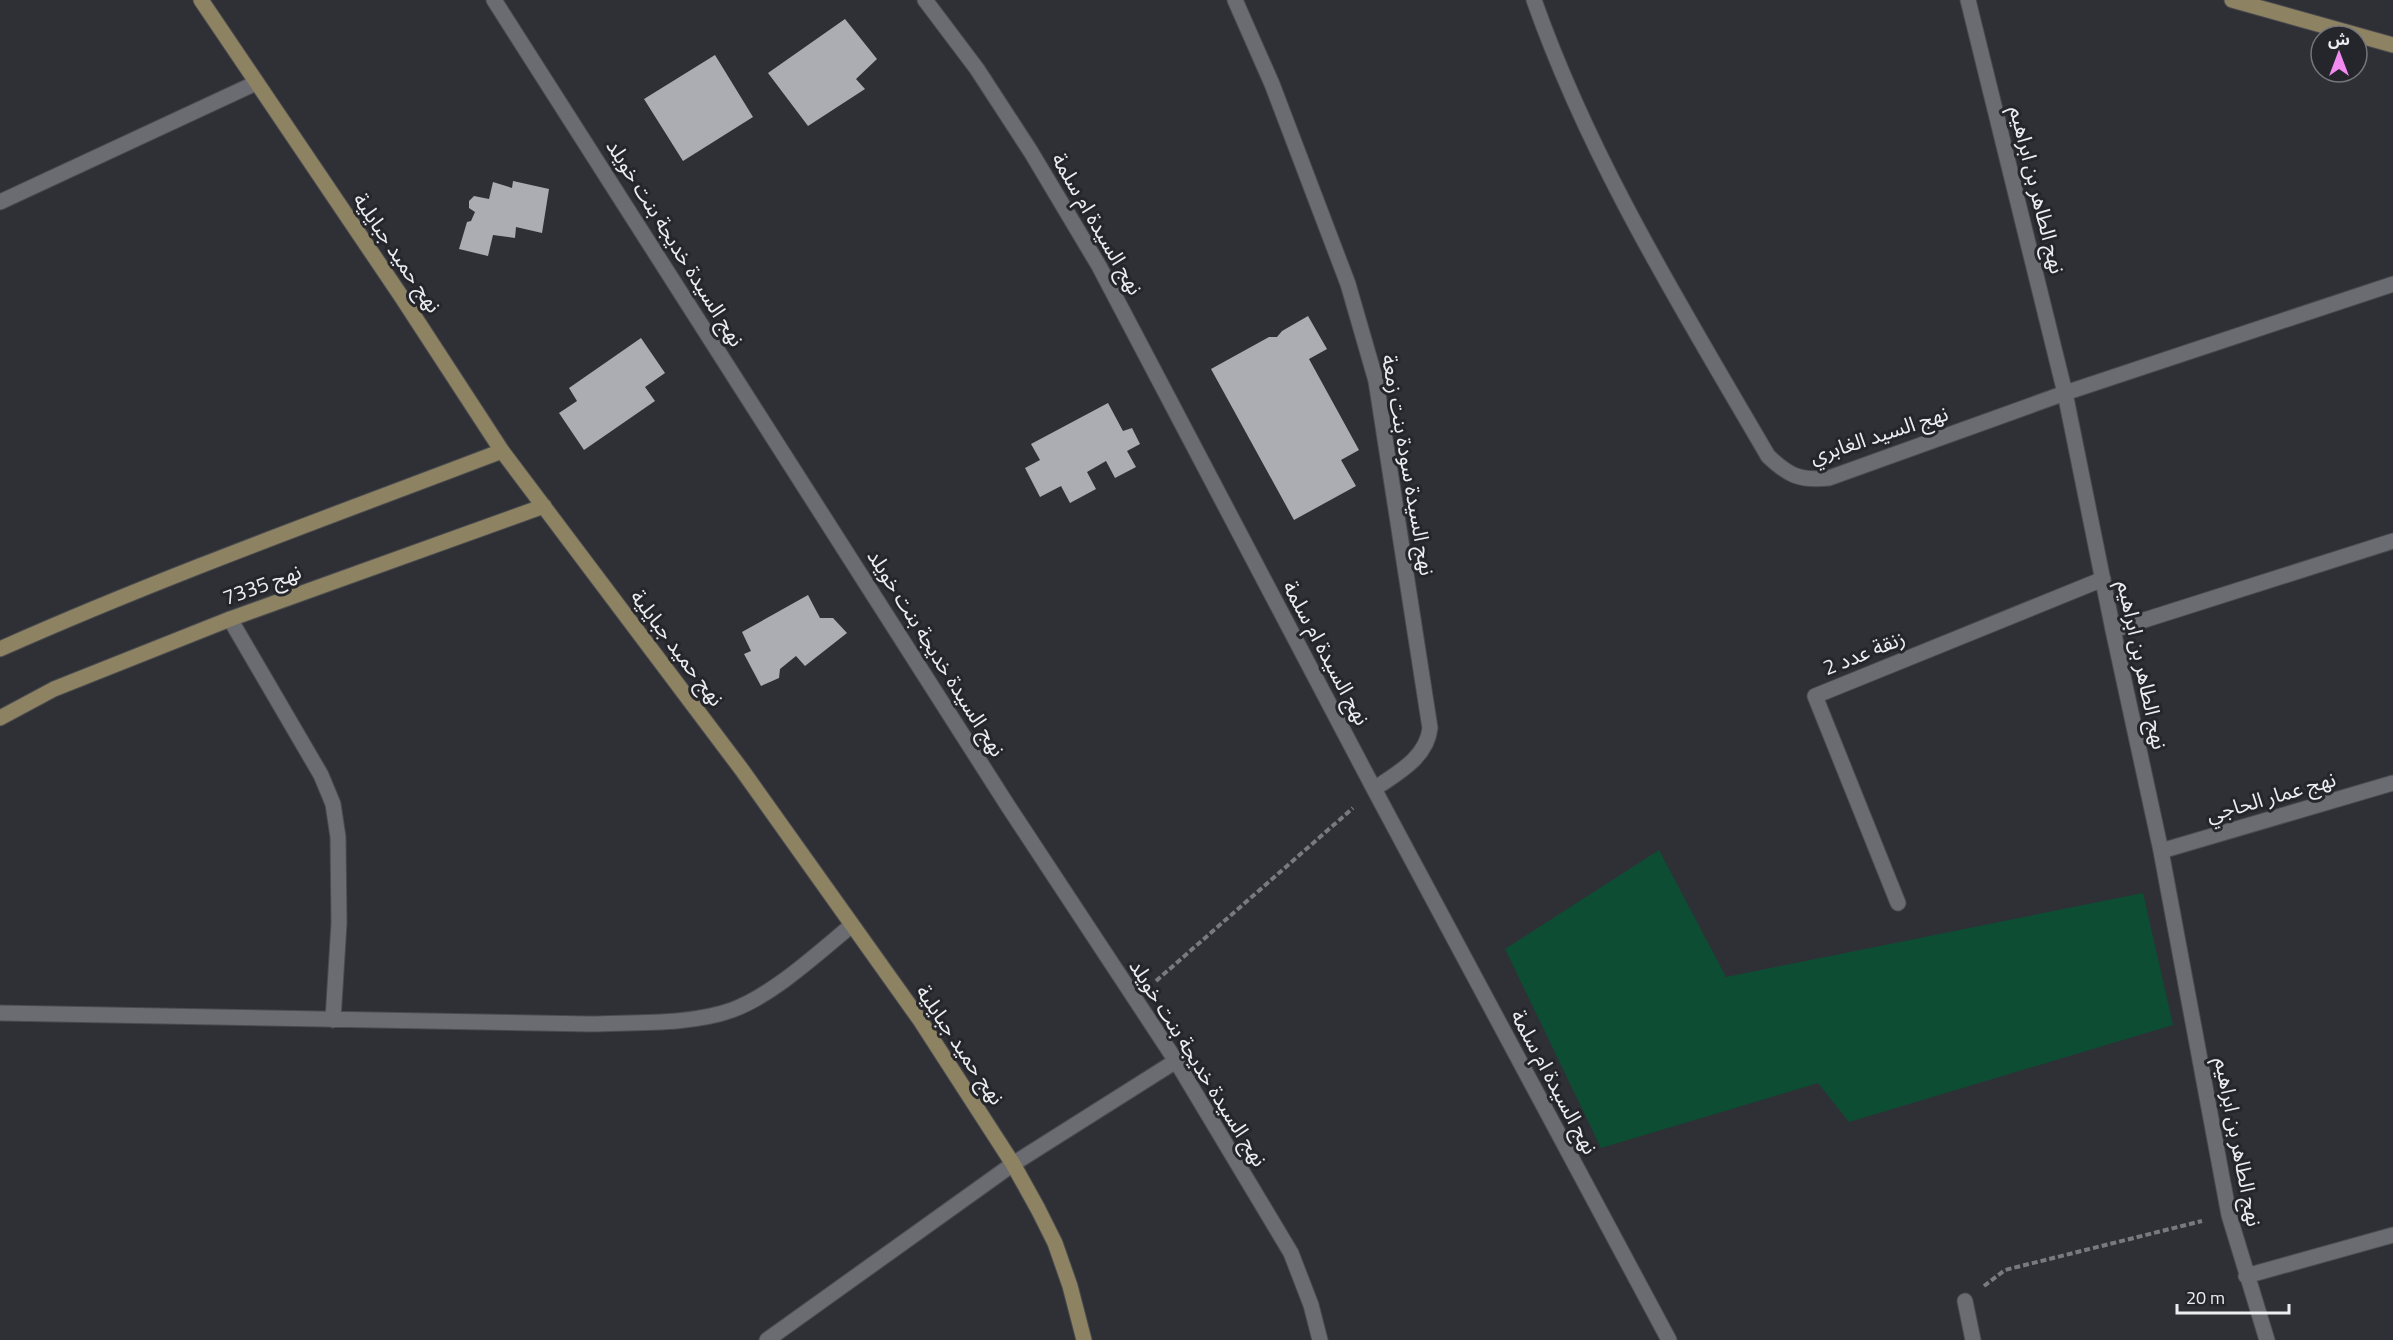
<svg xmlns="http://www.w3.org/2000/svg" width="2393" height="1340" font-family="'Titillium Web','Noto Sans Arabic',sans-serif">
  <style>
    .green { fill: #0c4d34 }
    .building { fill: #acadb3 }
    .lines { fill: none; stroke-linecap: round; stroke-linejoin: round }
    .street-casing { stroke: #4a4b4f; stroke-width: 17 }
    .secondary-casing { stroke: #4a4b4f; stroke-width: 17 }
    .path { stroke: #797a7f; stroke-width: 4; stroke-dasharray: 6 3; stroke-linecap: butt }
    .street { stroke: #6b6c72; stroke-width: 15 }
    .secondary { stroke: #8d8262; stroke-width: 15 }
    .labels { text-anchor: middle; stroke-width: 6; stroke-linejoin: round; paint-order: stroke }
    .street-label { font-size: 21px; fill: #ecedf0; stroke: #25262b }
  </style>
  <rect width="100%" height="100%" fill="#2f3035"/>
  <!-- green -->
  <path class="green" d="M1659,850L1726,977L2143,893L2173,1025L1849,1122L1818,1083L1601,1148L1505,949Z"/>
  <!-- building -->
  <path class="building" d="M845,19L877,59L856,79L865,89L808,126L768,73Z
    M715,55L753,117L683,161L644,99Z
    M513,181L549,189L542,233L516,227L515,238L493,235L488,256L459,249L467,222L471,221L475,212L469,208V201L474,196L489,199L493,182L512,188Z
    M1308,316L1327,349L1309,359L1359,450L1341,460L1356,486L1294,520L1211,369L1269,337H1277L1282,331Z
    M641,338L665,373L645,387L655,401L584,450L559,413L577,401L569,388Z
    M1108,403L1123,431L1132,428L1140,444L1127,451L1136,467L1115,478L1106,461L1087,472L1096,489L1070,503L1061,486L1040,497L1025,468L1040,460L1031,444Z
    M808,595L820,618H833L847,633L805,666L796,656L780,669L779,678L761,686L744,654L751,651L742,632Z"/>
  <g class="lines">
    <!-- street casing -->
    <g class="street-casing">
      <path id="street" d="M494,0L1008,806L1176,1061L1291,1253L1311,1305L1320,1340
        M925,0L977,69L1031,152L1099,266L1374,789L1669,1340
        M1235,0L1272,84L1348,284L1376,381L1430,728C1427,758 1396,774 1374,789
        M1534,0C1591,162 1682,308 1768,456C1789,476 1800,481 1829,478L2065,393L2393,284
        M1968,0L2065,393L2113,630L2161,851L2229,1215L2267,1340
        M0,202L256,83
        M230,619L321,775L333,804L338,837L339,923L333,1020
        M2113,630L2393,541
        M2161,851L2393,783
        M1898,903L1815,696L2103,579
        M0,1013L590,1024C634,1022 691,1025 732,1010C773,995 818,953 852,925
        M2246,1276L2393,1235
        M1965,1301L1973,1340
        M767,1340L1013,1164L1176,1061"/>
    </g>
    <!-- secondary casing -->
    <g class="secondary-casing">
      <path id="secondary" d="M201,0L401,296L502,451L742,770L920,1020L1013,1164L1038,1209L1055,1243L1070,1286L1084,1340
        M2232,0L2393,45
        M0,649C164,576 334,515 502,451
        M0,718L54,689L230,619L544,506"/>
    </g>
    <!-- path -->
    <path class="path" d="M1156,981L1353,808
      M1984,1286L2005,1270L2202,1221"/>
    <!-- street -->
    <use href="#street" class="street"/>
    <!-- secondary -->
    <use href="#secondary" class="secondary"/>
  </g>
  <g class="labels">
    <!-- street labels -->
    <g class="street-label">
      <text transform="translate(2037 190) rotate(76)" y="7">نهج الطاهر بن ابراهيم</text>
      <text transform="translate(1097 224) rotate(60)" y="7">نهج السيدة ام سلمة</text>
      <text transform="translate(675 243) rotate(58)" y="7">نهج السيدة خديجة بنت خويلد</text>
      <text transform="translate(397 253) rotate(56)" y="7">نهج حميد جبايلية</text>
      <text transform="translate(1879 435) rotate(-18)" y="7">نهج السيد الغابري</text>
      <text transform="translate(1408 465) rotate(80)" y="7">نهج السيدة سودة بنت زمعة</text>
      <text transform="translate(262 585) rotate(-20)" y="7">نهج 7335</text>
      <text transform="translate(677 648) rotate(53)" y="7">نهج حميد جبايلية</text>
      <text transform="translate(936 653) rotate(58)" y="7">نهج السيدة خديجة بنت خويلد</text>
      <text transform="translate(1326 653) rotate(62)" y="7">نهج السيدة ام سلمة</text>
      <text transform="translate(1864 653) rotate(-22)" y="7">زنقة عدد 2</text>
      <text transform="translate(2142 665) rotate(78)" y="7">نهج الطاهر بن ابراهيم</text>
      <text transform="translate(2271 797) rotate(-16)" y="7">نهج عمار الحاجي</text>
      <text transform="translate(960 1045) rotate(56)" y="7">نهج حميد جبايلية</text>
      <text transform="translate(1198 1063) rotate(58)" y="7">نهج السيدة خديجة بنت خويلد</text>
      <text transform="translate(1554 1082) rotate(62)" y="7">نهج السيدة ام سلمة</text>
      <text transform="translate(2238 1142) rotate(79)" y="7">نهج الطاهر بن ابراهيم</text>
    </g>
  </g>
  <!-- north arrow -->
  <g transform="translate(2339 54)"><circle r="28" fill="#25262b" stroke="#75767a" stroke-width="1.5"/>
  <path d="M0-4.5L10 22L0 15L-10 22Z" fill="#f28af2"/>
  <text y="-9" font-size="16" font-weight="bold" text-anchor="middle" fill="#ecedf0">ش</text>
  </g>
  <!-- scale -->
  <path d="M2177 1304v9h112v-9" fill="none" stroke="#ecedf0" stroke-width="3"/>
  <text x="2186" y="1304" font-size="18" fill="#ecedf0" stroke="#25262b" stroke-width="4.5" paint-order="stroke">20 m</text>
</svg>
